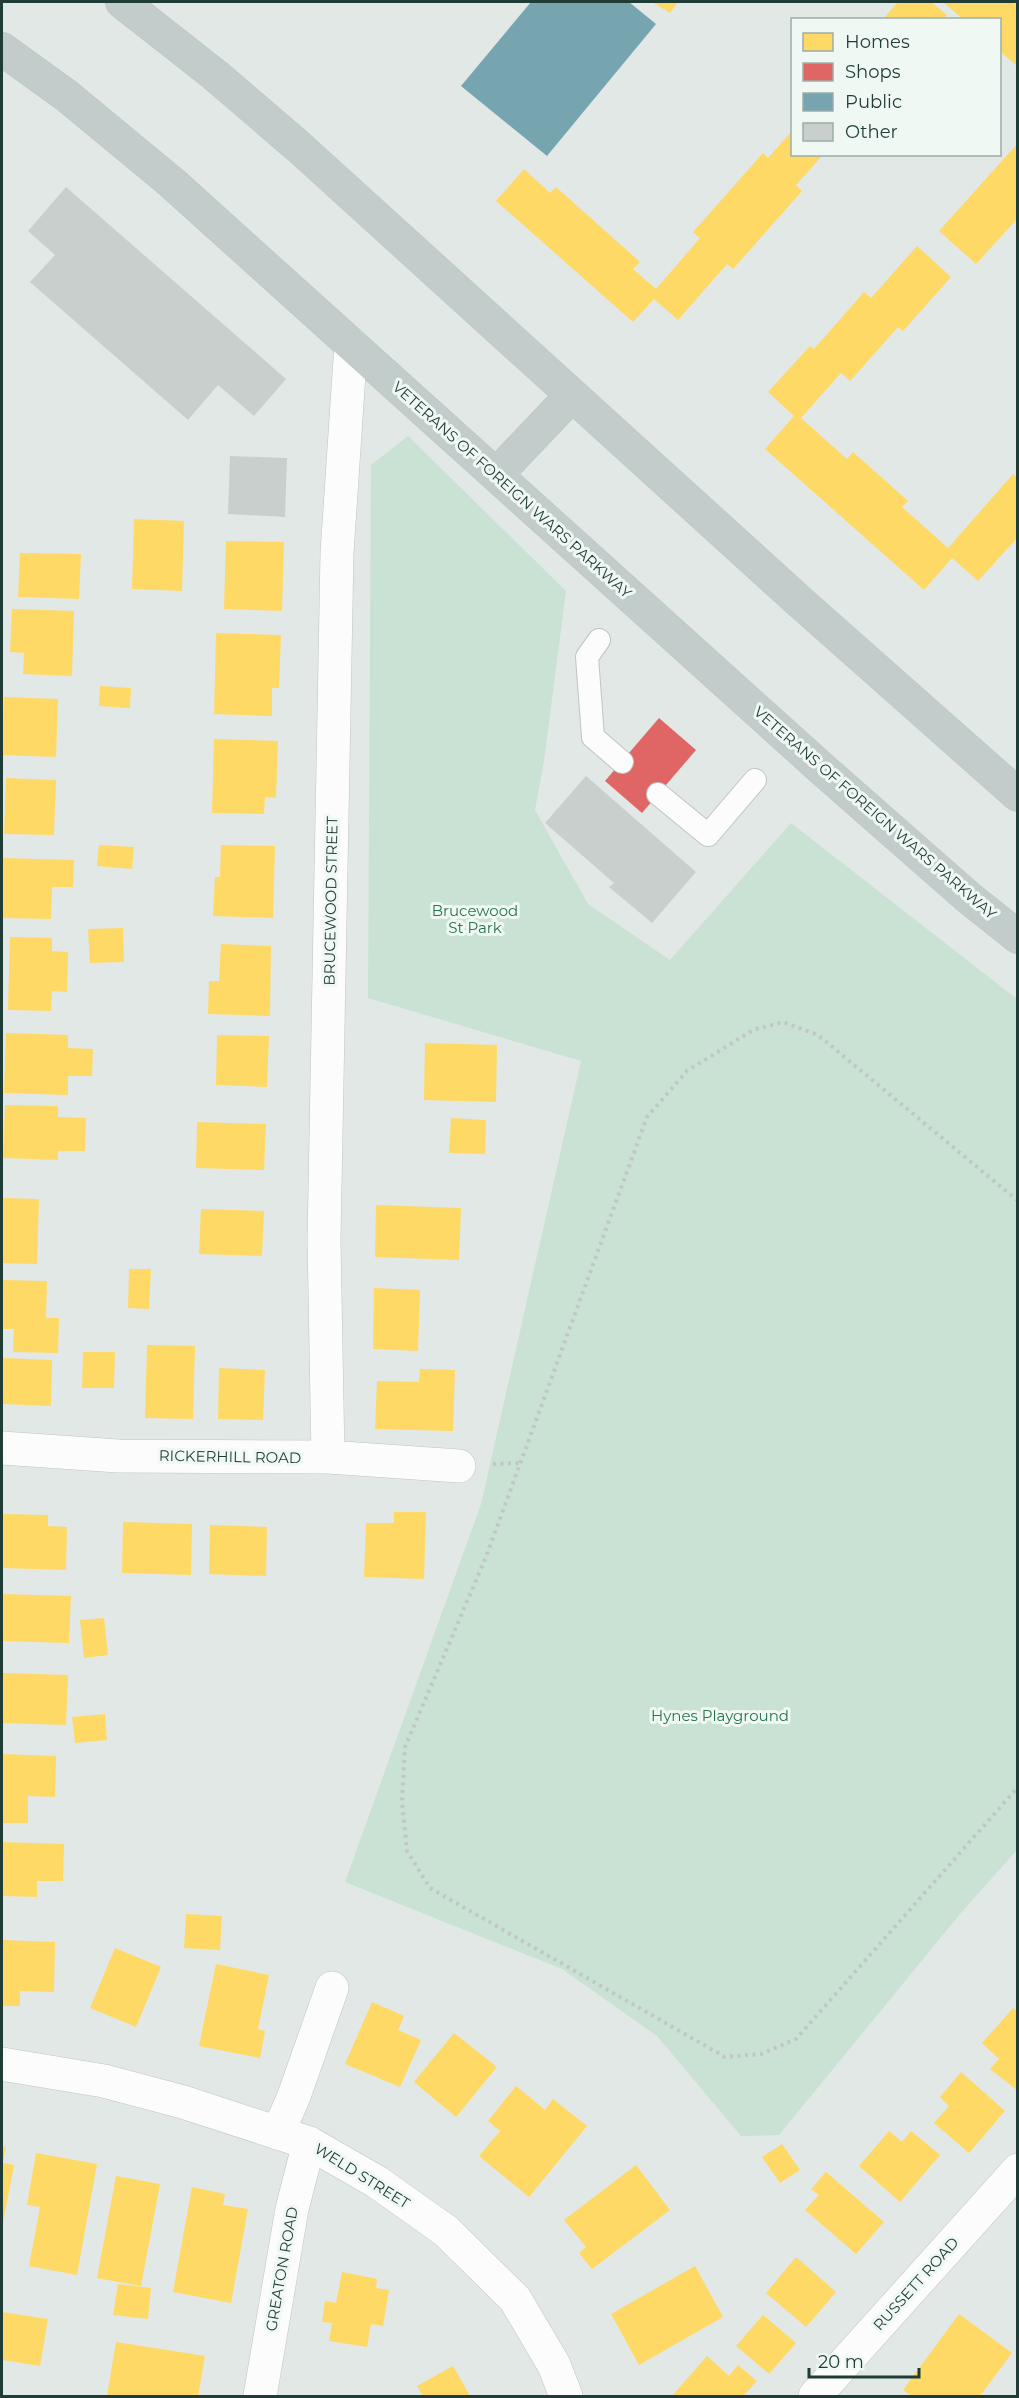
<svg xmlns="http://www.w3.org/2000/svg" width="1019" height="2398" font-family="Montserrat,sans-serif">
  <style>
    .green { fill: #cae2d3 }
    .homes { fill: #ffd966 }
    .shops { fill: #e06666 }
    .public { fill: #76a5af }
    .building { fill: #c9cfcd }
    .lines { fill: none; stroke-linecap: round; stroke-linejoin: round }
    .service-casing { stroke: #bfc5c3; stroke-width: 24 }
    .minor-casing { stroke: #bfc5c3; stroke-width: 34 }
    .tertiary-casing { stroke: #bfc5c3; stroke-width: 34 }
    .trunk-casing { stroke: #bbc5c3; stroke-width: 34 }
    .path { stroke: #bfc8c7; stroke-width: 4; stroke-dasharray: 3 4.5; stroke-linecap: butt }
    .service { stroke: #fbfcfb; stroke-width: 22 }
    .minor { stroke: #fbfcfb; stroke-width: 33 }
    .tertiary { stroke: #fbfcfb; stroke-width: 33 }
    .trunk { stroke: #c2ccca; stroke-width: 33 }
    .labels { text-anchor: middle; stroke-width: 6; stroke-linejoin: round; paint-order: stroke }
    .street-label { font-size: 15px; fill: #1f3c37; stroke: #f0f8f4 }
    .park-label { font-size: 15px; fill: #28754c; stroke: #f0f8f4 }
  </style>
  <rect width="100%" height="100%" fill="#e2e8e6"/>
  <!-- green -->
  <path class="green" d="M408,436L566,591L544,761L535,810L588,904L670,960L791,823L1017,999V1850L960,1914L779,2135L741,2136L657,2036L562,1969L345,1882L481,1504L581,1061L368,998L371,465Z"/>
  <!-- homes -->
  <path class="homes" d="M652,2H678L670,13Z
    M898,2H931L947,15L943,20H882Z
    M943,2H1013L1018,6V67L1000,51V20H964Z
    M792,131V154H818L821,157L796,185L802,191L733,269L727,264L678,320L654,299L633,322L496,201L524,169L550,193L556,187L640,262L633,269L656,289L700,238L693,232L763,153L768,158Z
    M1018,143V218L976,264L939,231Z
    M917,246L951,277L903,331L898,327L850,381L841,373L801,418L847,459L853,452L908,501L902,507L948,548L1013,474L1018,478V537L978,581L952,558L924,590L765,449L794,416L768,392L810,346L814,349L864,292L871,298Z
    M134,519L184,521L182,591L132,589Z
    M226,541L284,542L282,611L224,609Z
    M20,553L81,554L79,599L18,597Z
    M12,609L74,611L72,676L23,674L24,653L10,652Z
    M216,633L281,635L279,688H272V716L214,714Z
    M100,686L131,688L130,708L99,706Z
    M4,697L58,699L56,757L2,755Z
    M214,739L278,741L276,798L265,797L264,814L212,813Z
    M6,778L56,780L54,835L4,834Z
    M99,845L134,847L132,869L97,866Z
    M221,845L275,846L273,918L213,916L215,877H220Z
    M2,858L74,860L73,887H52L51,919L2,918Z
    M123,928L124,962L90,963L88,929Z
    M10,937L52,938V951L68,952L67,992L52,991L51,1011L8,1010Z
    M221,944L271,946L270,1016L208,1014L209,981H219Z
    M6,1033L68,1035V1048L93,1049L92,1076H68V1095L4,1093Z
    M217,1035L269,1036L267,1087L216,1085Z
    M425,1043L497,1045L496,1102L424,1100Z
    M5,1105L58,1106V1117L86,1118L85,1151H58V1160L3,1158Z
    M451,1118L486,1120L485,1154L449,1153Z
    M197,1122L266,1124L264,1170L196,1168Z
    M2,1198L39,1199L37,1264L2,1263Z
    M376,1205L461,1208L459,1260L375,1257Z
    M201,1209L264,1211L262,1256L199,1254Z
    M129,1269H151L149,1309L128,1308Z
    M2,1280L47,1281L46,1318H59L58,1353L13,1352L14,1329H2Z
    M374,1288L420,1290L418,1351L373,1349Z
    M147,1345L195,1346L193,1419L145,1418Z
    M83,1352H115L114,1388H82Z
    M2,1358L52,1360L51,1406L2,1404Z
    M219,1368L265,1370L263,1420L218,1419Z
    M420,1369L455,1370L453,1431L375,1429L377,1381L419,1382Z
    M394,1512H426L424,1579L364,1577L366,1523H394Z
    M2,1514L48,1515V1526L67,1527L66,1570L2,1568Z
    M123,1522L192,1524L191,1575L122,1573Z
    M210,1525L267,1527L266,1576L209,1574Z
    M2,1594L71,1596L69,1643L2,1641Z
    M104,1618L108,1655L84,1658L80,1620Z
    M2,1673L68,1675L66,1725L2,1723Z
    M105,1714L107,1740L75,1743L72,1717Z
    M2,1754L56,1756L55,1797L28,1796V1823H2Z
    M2,1842L64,1844L63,1881H37V1897L2,1896Z
    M186,1914L222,1916L220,1950L184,1948Z
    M2,1940L55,1942L54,1992L20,1991V2006H2Z
    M115,1948L161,1967L136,2027L90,2008Z
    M216,1964L269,1975L258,2029L265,2031L260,2058L199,2046Z
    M372,2002L404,2016L398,2030L421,2040L400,2087L345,2064Z
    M1013,2008L1018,2012V2091L990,2069L999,2059L982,2043Z
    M454,2033L497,2067L456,2117L414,2082Z
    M961,2072L1005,2111L969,2153L934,2123L949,2106L940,2097Z
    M516,2086L545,2110L553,2099L587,2126L529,2197L479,2156L500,2131L488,2121Z
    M889,2131L902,2142L911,2131L940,2155L900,2202L859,2166Z
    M782,2144L800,2170L780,2183L762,2157Z
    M2,2146L6,2147L3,2163L14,2165L3,2223Z
    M36,2153L97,2164L77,2275L29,2266L40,2207L27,2205Z
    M636,2165L670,2210L592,2269L579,2253L586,2247L564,2220Z
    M826,2172L884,2222L856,2254L805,2210L819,2195L811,2189Z
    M116,2176L160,2184L141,2286L97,2278Z
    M192,2187L225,2194L223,2205L248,2209L231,2303L173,2292Z
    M796,2257L836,2292L806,2327L766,2293Z
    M695,2266L723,2317L639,2365L611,2314Z
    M342,2272L377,2279L376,2288L389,2290L383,2326L371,2324L367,2347L329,2341L332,2323L322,2322L325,2301L336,2303Z
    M118,2284L151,2288L148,2319L113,2315Z
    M2,2312L48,2319L40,2366L2,2360Z
    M959,2314L1012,2353L980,2396H912L903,2390Z
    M763,2315L796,2343L769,2374L736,2346Z
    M116,2342L205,2356L198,2396H107Z
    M707,2356L729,2376L738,2365L757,2381L743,2396H672Z
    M453,2366L470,2396H423L417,2386Z"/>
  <!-- shops -->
  <path class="shops" d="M659,718L696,750L642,813L605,781Z"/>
  <!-- public -->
  <path class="public" d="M531,2H629L656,24L547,156L461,86Z"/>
  <!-- building -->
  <path class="building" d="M66,187L286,379L254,416L218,385L188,420L30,282L55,255L28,231Z
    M230,456L287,458L285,517L228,514Z
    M586,776L696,872L652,923L609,887L614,883L545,823Z"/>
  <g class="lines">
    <!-- service casing -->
    <g class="service-casing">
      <path id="service" d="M599,640L587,657L593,737L622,762
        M658,794L708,835L755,780"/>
    </g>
    <!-- minor casing -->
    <g class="minor-casing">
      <path id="minor" d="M2,1448L118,1456L328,1457L459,1466
        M328,1457L324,1240L337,553L351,344
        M278,2133L294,2096L332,1988
        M260,2396L292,2209L309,2143
        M815,2396L1018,2170"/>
    </g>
    <!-- tertiary casing -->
    <g class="tertiary-casing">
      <path id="tertiary" d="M2,2064L104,2081L183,2102L309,2143L377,2182L446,2231L515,2299L554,2365L566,2396"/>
    </g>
    <!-- trunk casing -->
    <g class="trunk-casing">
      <path id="trunk" d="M122,2L215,75L300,148L800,602L1018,795
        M2,49L67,96L171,182L821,768L969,898L1018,937
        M496,475L572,395"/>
    </g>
    <!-- path -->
    <path class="path" d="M1018,1201L818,1035L783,1022L753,1030L687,1071L647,1117L486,1557L405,1747L402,1802L407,1851L430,1888L725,2057L761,2054L796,2039L1018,1787
      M493,1464L521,1463"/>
    <!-- service -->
    <use href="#service" class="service"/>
    <!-- minor -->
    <use href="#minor" class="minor"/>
    <!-- tertiary -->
    <use href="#tertiary" class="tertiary"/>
    <!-- trunk -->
    <use href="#trunk" class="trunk"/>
  </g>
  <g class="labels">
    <!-- street labels -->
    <g class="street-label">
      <text transform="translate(512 490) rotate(42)" y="5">VETERANS OF FOREIGN WARS PARKWAY</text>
      <text transform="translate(875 813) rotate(41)" y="5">VETERANS OF FOREIGN WARS PARKWAY</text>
      <text transform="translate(331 901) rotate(-89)" y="5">BRUCEWOOD STREET</text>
      <text transform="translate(230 1457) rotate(1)" y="5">RICKERHILL ROAD</text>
      <text transform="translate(362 2176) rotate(32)" y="5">WELD STREET</text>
      <text transform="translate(282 2269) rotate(-80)" y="5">GREATON ROAD</text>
      <text transform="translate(916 2284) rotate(-48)" y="5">RUSSETT ROAD</text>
    </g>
    <!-- park labels -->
    <g class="park-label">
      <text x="475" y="916">Brucewood<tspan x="475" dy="17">St Park</tspan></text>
      <text x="720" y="1721">Hynes Playground</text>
    </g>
  </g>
  <!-- border -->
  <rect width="1019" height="2398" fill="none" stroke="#1f3c37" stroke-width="6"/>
  <!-- legend -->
  <rect x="791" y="18" width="210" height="138" fill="#f0f8f4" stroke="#9cada8" stroke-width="1.5"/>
  <rect x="803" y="33" width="30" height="18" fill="#ffd966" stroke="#9cada8" stroke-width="1.5"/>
  <text x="845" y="48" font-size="18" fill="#1f3c37">Homes</text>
  <rect x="803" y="63" width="30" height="18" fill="#e06666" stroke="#9cada8" stroke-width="1.5"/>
  <text x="845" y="78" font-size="18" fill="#1f3c37">Shops</text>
  <rect x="803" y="93" width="30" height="18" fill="#76a5af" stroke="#9cada8" stroke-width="1.5"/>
  <text x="845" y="108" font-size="18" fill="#1f3c37">Public</text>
  <rect x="803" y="123" width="30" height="18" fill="#c9cfcd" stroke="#9cada8" stroke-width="1.5"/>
  <text x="845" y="138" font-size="18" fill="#1f3c37">Other</text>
  <!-- scale -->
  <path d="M809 2368v9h110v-9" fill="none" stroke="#1f3c37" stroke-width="3"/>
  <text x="818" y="2368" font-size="18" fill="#1f3c37" stroke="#f0f8f4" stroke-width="4.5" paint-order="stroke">20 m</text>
</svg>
